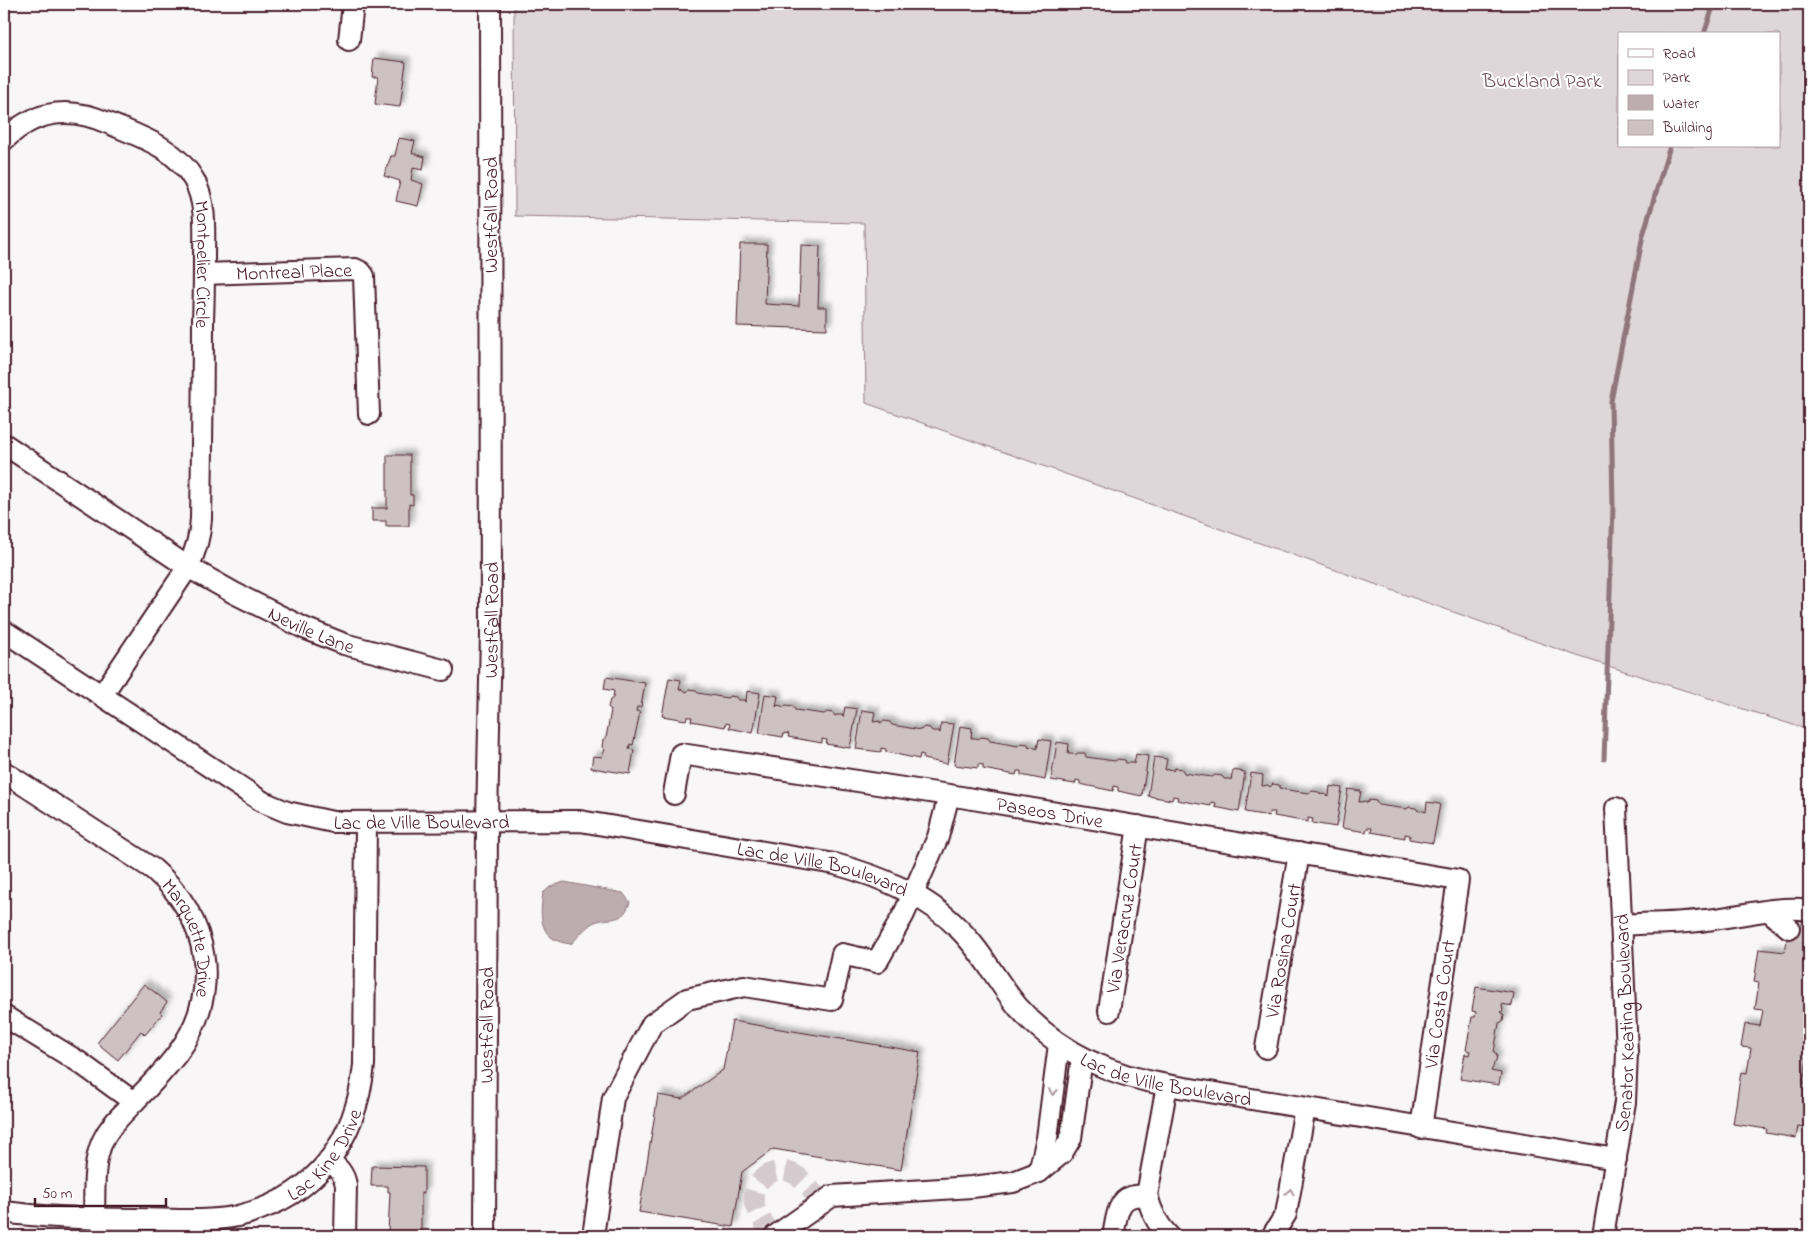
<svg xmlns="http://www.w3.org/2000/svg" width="1813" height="1240" font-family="'Indie Flower',sans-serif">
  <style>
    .green { fill: #ded6d9; stroke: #947a82; fill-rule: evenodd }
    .water { fill: #bdadb0; stroke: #8f747b }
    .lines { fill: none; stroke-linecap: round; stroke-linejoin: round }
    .stream { stroke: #8f747b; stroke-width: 5 }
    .building { fill: #cdc1c4; stroke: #4a1f2b; filter: url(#shadow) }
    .minor-tunnel { stroke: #d5cbce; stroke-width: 20; stroke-dasharray: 20 10; stroke-linecap: butt }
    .minor-casing { stroke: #4a1f2b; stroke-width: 24 }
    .minor { stroke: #fff; stroke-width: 20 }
    .oneway { stroke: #ae9aa0 }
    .labels { text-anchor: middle; stroke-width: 4; stroke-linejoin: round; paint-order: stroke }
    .park-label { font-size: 20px; fill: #6f4d56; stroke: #fff }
    .street-label { font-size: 20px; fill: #4a1f2b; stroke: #fff }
  </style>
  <defs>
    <filter id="shadow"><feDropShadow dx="4.5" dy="-4.5" stdDeviation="2.5" flood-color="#0004"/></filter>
  </defs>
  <rect width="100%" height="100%" fill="#f8f6f7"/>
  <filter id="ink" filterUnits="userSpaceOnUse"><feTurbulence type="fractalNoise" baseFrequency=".02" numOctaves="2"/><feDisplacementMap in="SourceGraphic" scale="10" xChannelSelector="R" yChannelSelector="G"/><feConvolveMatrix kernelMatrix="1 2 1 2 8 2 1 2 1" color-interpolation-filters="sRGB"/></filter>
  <g filter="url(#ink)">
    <!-- green -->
    <path class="green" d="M514,4H1809V730L1577,656L866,403L864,223L515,216ZM1619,34H1779V146H1619Z"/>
    <!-- water -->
    <path class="water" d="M564,882L623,893L630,902C622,927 608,914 591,924C584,929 577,938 571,944C540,941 539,919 543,893L550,887Z"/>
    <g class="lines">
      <!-- stream -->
      <path class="stream" d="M1704,34L1714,4
        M1604,759L1613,507L1611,401L1643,235L1670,146"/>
    </g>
    <!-- building -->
    <path class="building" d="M374,58L406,62L400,107L375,104L378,77H372Z
      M399,138L415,141L412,153L425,157L423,170L413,168L411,180L423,184L418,206L396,201L400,181L384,176L391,156H395Z
      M740,244H767L765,304L799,306L801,245L820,246L818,307H827V329L737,326Z
      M387,455H410V495H413V505L409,504V526H386V521H372V508H387Z
      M606,677L645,683L641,707H637L636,711L640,712L633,745L630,744L629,749L634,750L630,774L591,768L593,756L603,757L602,756L605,750L602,747L603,740L606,738L611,710L608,707L610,700L613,698L614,691L604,689Z
      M669,678L681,680L679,690L681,689L687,692L689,689L695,690L698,693L727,698L730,696L736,697L738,700H745L744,701L746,702L747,691L760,693L753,733L729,728L730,724L726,723L725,727L691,721L692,717H687L686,720L662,716Z
      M765,694L778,696L776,707L778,705L782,706V708L786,705L793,706L795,710L824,714L827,712L833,713L835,716L837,715H842L843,717L845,707L857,709L850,748L826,744L827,740L822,739V743L788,737L789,734L784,733L783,737L759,733Z
      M862,710L875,712L873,722L880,721V723L884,721L890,722L892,725L921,730L924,727L930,728L932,731H939L940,733L941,723L954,724L947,764L923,759L924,755L920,754L919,759L886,752V749L881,748V752L856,749Z
      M960,726L972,728L971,738H977L978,739L981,737L988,738L990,741L1018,746L1021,743L1028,744L1029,748L1031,746L1037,749L1039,739L1051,741L1045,780L1021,775V771H1017L1016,775L983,769V765L978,764V768L954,765Z
      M1057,742L1069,744L1068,754H1074L1075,755L1078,753H1085L1086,757L1115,761L1118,759L1125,760L1126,763H1133L1134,764L1136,754L1148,756L1142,796L1118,791V787L1114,786L1113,791L1080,784V781L1076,780L1075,784L1051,780Z
      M1154,757L1167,759L1165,770L1171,769L1173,771L1175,768L1182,769L1184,773L1212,777L1215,775L1222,776L1224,779H1230L1231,780L1233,770L1245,772L1239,812L1215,807L1216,803L1211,802V806L1177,800L1178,797L1173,796L1172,800L1148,796Z
      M1251,773L1263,775L1262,786L1268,785L1270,787L1273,784L1279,785L1281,789L1309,793L1312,791L1319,792L1321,795L1323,794L1329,796L1330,786L1342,788L1336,827L1312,823L1313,819L1308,818V822L1274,816L1275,812H1270L1269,816L1245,812Z
      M1348,789L1361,791L1359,802L1366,801L1367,803L1369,800L1376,801L1378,805L1407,809L1409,807L1416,808L1418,811L1420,810L1426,812L1427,802L1440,804L1433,843L1409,839L1410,835L1405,834V838L1371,832L1372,828H1367L1366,832L1342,828Z
      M1790,921L1809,924V1046L1803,1083L1806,1084L1803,1103L1808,1104L1804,1127L1798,1126L1796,1138L1766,1133L1767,1129L1733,1124L1741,1072L1747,1073L1751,1048L1741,1047L1745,1024L1760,1026L1763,1010L1755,1009L1759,983L1754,982L1759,949L1785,952Z
      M144,984L167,1002L160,1012L162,1014L145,1035L141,1031L118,1060L97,1043Z
      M1476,987L1514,993L1512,1006L1502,1004L1503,1011L1501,1012L1504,1015L1503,1021L1499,1023L1494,1052L1497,1055L1496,1061L1493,1063L1494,1065L1491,1071L1501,1073L1499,1085L1460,1079L1465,1054L1469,1055L1470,1051L1466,1050L1472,1017H1475L1476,1012L1472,1011Z
      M732,1021L920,1052L901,1170L773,1149L742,1172L733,1227L639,1212L658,1095L682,1099L723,1070Z
      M372,1166L424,1167V1193H421V1236H392L393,1233H388L390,1192H388V1186H371Z"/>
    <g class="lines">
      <!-- minor-tunnel -->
      <path class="minor-tunnel" d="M1789,928L1809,931
        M773,1236C767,1227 759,1217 755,1206C748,1184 771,1164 792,1173C804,1178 813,1194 822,1203"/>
      <!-- minor casing -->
      <g class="minor-casing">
        <g id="minor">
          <path d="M349,40L353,4"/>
          <path id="s1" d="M4,140C35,110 69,106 108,123C141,137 175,147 194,180C207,204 204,232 204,258C204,278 204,298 203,319C203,385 202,452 201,519C200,537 196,551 188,567L102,695"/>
          <path id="s2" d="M204,274L355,269L361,272L364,276L369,414"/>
          <path id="s3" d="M4,444L188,567L234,593L304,628L344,644L443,670"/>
          <path id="s4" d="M4,631L263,802L287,812L333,822L580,821L835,864C879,876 925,894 958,928C982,951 997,982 1018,1007C1057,1051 1109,1075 1167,1085L1616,1159"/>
          <path id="s5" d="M4,772L153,869C210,917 223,993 177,1054C164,1071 149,1087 134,1102C123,1114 110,1125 103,1140C92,1163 95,1194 94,1219"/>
          <path id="s6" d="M674,794L681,754L949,795L1458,880L1421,1128"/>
          <path d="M1769,911L1789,928"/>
          <path d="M1621,925C1650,923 1678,924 1706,920C1738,917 1777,905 1809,910"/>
          <path id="s7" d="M1109,1011L1138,826"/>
          <path d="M4,1016L79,1062L134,1102"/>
          <path id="s8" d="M1266,1048L1299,853"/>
          <path d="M1167,1085L1147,1195C1151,1211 1157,1225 1169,1236"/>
          <path d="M329,1160C338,1168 344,1173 346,1185L345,1236"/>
          <path d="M1039,1172L1047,1138L1059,1044"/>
          <path id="s9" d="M4,1212C47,1218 92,1219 136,1219C169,1219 205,1223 238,1216C316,1197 356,1142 364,1065L366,822"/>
          <path id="s10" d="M485,1236L487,821L491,634L490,4"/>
          <path d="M593,1236L613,1098L652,1024L687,999L744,986L832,1000L842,954L877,962L904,914L938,837L949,795"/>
          <path d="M775,1236L832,1196L972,1187L1013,1182L1039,1172L1062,1153L1071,1138L1082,1058"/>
          <path d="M1113,1236C1116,1224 1116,1201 1131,1197C1136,1195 1142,1196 1147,1195"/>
          <path d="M1272,1236L1286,1214L1305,1108"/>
          <path id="s11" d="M1603,1236L1625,1102L1627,1052L1616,808"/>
        </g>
      </g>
      <!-- minor -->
      <use href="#minor" class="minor"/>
    </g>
    <!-- one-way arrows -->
    <defs><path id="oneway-chevron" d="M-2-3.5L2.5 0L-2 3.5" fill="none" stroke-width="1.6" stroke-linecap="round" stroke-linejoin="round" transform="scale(1.25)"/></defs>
    <g class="oneway">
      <use href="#oneway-chevron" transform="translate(1053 1092) rotate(97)"/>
      <use href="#oneway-chevron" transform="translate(1290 1192) rotate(-81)"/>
    </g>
  </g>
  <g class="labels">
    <!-- park labels -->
    <g class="park-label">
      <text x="1542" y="87">Buckland Park</text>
    </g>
    <!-- street labels -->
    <g class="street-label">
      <text transform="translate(490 215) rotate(-90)" y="7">Westfall Road</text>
      <text dy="7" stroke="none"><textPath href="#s1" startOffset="304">Montpelier Circle</textPath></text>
      <text dy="7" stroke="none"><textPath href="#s2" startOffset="90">Montreal Place</textPath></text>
      <text dy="7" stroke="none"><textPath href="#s10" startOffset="616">Westfall Road</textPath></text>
      <text dy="7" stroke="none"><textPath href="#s3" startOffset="360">Neville Lane</textPath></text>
      <text dy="7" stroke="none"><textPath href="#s6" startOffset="414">Paseos Drive</textPath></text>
      <text dy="7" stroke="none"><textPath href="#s4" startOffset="472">Lac de Ville Boulevard</textPath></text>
      <text dy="7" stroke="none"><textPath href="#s4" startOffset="878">Lac de Ville Boulevard</textPath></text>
      <text dy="7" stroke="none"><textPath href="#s7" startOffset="94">Via Veracruz Court</textPath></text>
      <text dy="7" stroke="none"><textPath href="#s5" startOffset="259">Marquette Drive</textPath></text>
      <text dy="7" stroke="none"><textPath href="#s8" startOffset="99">Via Rosina Court</textPath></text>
      <text transform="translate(1439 1004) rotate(-82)" y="7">Via Costa Court</text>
      <text dy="7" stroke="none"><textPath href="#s11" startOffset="215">Senator Keating Boulevard</textPath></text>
      <text dy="7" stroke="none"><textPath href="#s10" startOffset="211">Westfall Road</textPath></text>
      <text dy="7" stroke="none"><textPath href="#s4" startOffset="1298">Lac de Ville Boulevard</textPath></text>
      <text dy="7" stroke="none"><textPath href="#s9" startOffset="345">Lac Kine Drive</textPath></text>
    </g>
  </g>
  <!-- margin -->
  <rect width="1813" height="1240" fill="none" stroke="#fff" stroke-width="20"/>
  <rect x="10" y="10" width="1793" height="1220" fill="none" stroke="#4a1f2b" stroke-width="2" filter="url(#ink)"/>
  <!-- legend -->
  <rect x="1618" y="32" width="162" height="115" fill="#ffffff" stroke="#b7a5aa"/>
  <rect x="1628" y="49" width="25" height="8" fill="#ffffff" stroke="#b7a5aa"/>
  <text x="1663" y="58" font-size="15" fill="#4a1f2b">Road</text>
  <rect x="1628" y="70" width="25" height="15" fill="#ded6d9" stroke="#b7a5aa"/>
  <text x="1663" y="82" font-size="15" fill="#4a1f2b">Park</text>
  <rect x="1628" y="95" width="25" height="15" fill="#bdadb0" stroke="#b7a5aa"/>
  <text x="1663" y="108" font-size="15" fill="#4a1f2b">Water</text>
  <rect x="1628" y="120" width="25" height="15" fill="#cdc1c4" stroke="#b7a5aa"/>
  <text x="1663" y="132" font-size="15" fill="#4a1f2b">Building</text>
  <!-- scale -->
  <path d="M35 1198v8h131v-8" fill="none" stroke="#4a1f2b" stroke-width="2.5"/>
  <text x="42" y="1198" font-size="15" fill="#4a1f2b" stroke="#ffffff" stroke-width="4" paint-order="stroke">50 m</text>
</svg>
